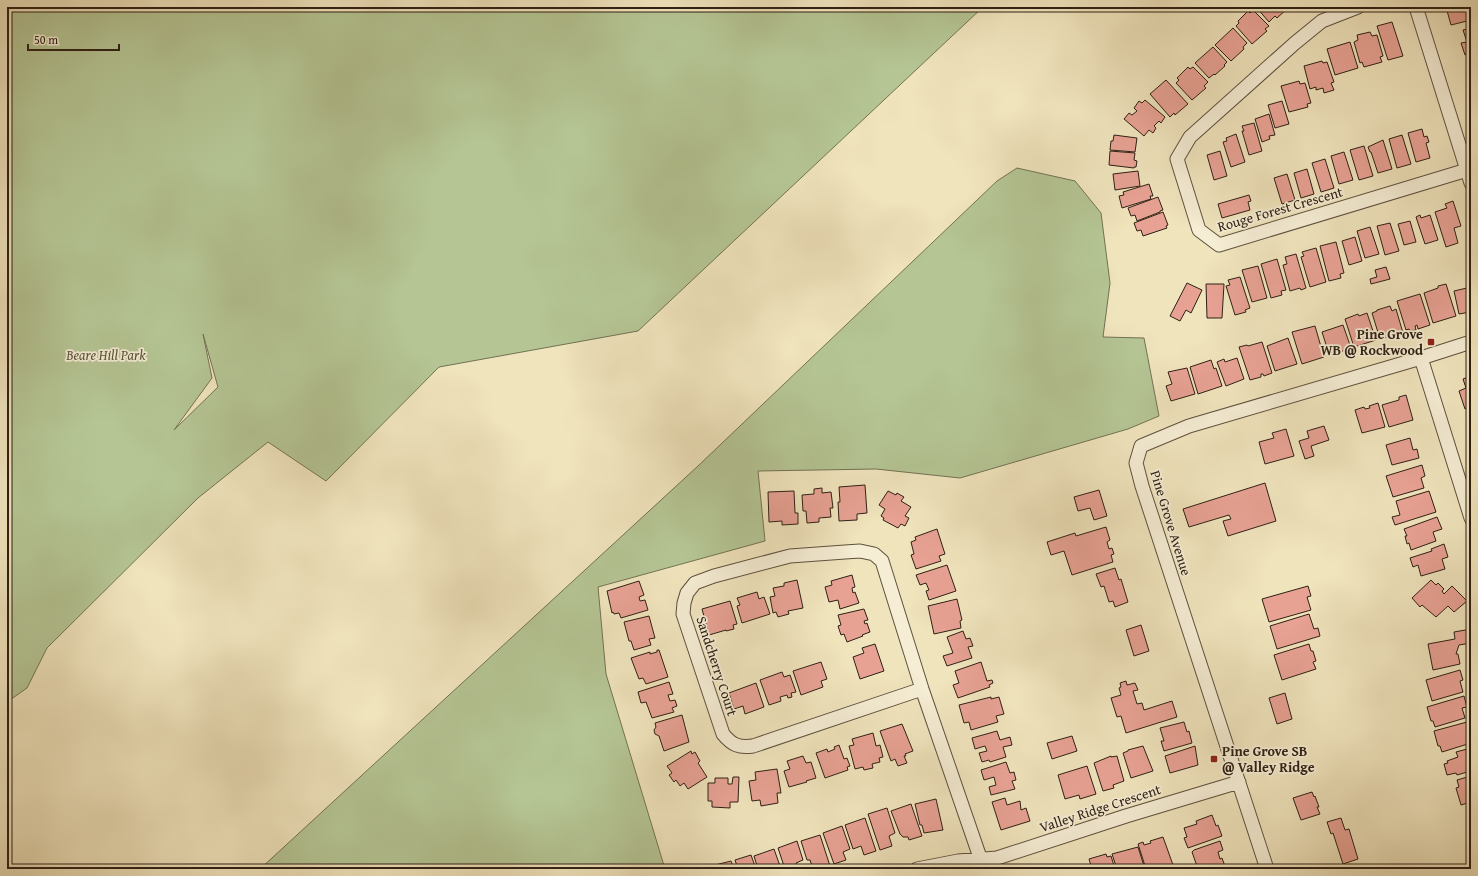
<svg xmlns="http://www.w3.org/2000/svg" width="1478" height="876" font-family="'Gentium Book Plus',serif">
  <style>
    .green { fill: #b5c594; stroke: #727254; fill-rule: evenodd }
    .building { fill: #e8a294; stroke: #2e2014 }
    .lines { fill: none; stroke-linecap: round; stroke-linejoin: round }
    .minor-casing { stroke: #5e513e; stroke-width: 15 }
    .minor { stroke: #f5edd4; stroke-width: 13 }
    .poi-dot { fill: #8f2418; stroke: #f5edd4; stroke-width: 1.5 }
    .labels { text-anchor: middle; stroke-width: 3.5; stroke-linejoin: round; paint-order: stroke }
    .street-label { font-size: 14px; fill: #2e2014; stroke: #f5edd4 }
    .poi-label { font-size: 14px; font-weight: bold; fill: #2e2014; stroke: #f5edd4; text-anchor: end }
    .park-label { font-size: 14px; font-style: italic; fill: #56523a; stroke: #f5edd4 }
  </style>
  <rect width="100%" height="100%" fill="#f0e4bd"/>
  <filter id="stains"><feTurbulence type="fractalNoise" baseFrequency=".005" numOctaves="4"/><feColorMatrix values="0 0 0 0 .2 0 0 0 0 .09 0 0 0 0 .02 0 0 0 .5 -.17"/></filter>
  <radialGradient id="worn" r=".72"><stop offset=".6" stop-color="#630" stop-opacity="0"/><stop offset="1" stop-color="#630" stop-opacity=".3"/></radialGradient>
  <!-- green -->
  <path class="green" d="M7,7H983L638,331L439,367L326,481L268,442L198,498L47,648L27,688L7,702ZM203,334L218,387L174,430L212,378Z
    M1017,168L1075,181L1101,213L1110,283L1103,337L1144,338L1159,416L1128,429L960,478L876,469L758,471L765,541L598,587L606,674L665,869H260L698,466L997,181Z"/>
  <!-- building -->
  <path class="building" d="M1256,7H1289L1277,18L1275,16L1269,22Z
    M1446,7H1471V20L1451,25Z
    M1253,10L1269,26L1265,29L1267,31L1252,44L1236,26L1239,23L1238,21L1248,11L1250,13Z
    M1392,22L1403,56L1388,60L1377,26Z
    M1233,28L1247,43L1243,47L1244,49L1231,61L1215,45Z
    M1471,28V52L1465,55L1461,43L1467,42L1463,30Z
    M1370,32L1372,36L1377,35L1383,56L1380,57L1382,62L1364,67L1362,62L1360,63L1354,42L1358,40L1357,35Z
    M1350,42L1358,68L1335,75L1327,49Z
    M1213,47L1227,62L1224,65L1225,66L1215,75L1214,74L1209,78L1195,63Z
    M1322,61L1323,63L1327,62L1334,82L1331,83L1334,90L1324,93L1323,88L1316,90V87L1310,89L1304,66Z
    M1188,67L1190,69L1193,67L1208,82L1204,86L1206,88L1192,100L1176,83L1179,80L1177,78Z
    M1166,80L1188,104L1175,115L1174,113L1170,117L1150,94Z
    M1299,81L1300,84L1305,83L1311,103L1307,104L1308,107L1289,112L1281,86Z
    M1145,100L1165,117L1161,123L1159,121L1154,126L1156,128L1153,133L1149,130L1144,136L1124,119L1129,113L1132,115L1137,111L1134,108L1139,101L1142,103Z
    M1282,101L1289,124L1275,128L1268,105Z
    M1269,114L1275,135L1269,136L1270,139L1262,142L1255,119Z
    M1254,123L1262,151L1249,155L1242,131H1244L1242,126Z
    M1422,129L1424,137L1427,136L1429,142L1426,143L1430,158L1416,162L1408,133Z
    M1236,134L1245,162L1231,167L1223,142L1227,141L1226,138Z
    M1114,135L1137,138L1135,152L1110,150L1111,141H1113Z
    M1402,135L1411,164L1397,168L1389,139Z
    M1383,140L1392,169L1378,173L1371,152H1370L1368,147Z
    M1364,146L1373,176L1359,180L1350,150Z
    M1110,151L1135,153L1134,160L1137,161L1136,167H1134V168L1109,165Z
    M1220,151L1227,176L1214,180L1207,155Z
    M1344,152L1353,180L1339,184L1331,156Z
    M1325,159L1334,188L1321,192L1312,163Z
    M1307,169L1314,194L1301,198L1294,173Z
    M1138,171L1140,186L1115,190L1113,174Z
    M1287,174L1295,200L1282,204L1274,178Z
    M1149,184L1153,196H1150L1151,199L1122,208L1119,196L1124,195L1123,192Z
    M1249,195L1251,201L1248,202L1250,210L1222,218L1218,204Z
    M1158,197L1163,210L1160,211V212L1137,221L1135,215L1131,216L1128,208Z
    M1453,201L1461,226L1454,228L1458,243L1446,247L1435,212L1447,208L1445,204Z
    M1163,212L1168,225L1166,226L1167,228L1143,236L1141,230L1137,231L1134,223Z
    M1420,215L1421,218L1430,215L1438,240L1425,244L1416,217Z
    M1410,221L1416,242L1404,245L1398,224Z
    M1390,223L1399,251L1385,255L1377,226Z
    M1370,227L1379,254L1365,258L1357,231Z
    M1355,237L1362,261L1349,265L1342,241Z
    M1336,242L1344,273L1340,274L1341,278L1329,281L1320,246Z
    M1316,248L1326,282L1310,287L1301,257L1304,256L1302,252Z
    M1296,254L1306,288L1301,290L1300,288L1290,291L1283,265L1287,264L1285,257Z
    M1277,259L1286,290L1281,291L1282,295L1271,298L1261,264Z
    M1258,266L1267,298L1252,302L1242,270Z
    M1386,267L1390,279L1371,284L1370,279L1377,277L1375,270Z
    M1240,277L1250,308L1245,310L1246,312L1235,315L1226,286L1230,285L1228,280Z
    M1187,283L1202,290L1191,313L1186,310L1180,321L1170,316Z
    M1206,284H1224L1222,318H1207Z
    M1446,284L1456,316L1433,323L1424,293L1438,288V286Z
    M1471,287V315L1470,312L1459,314L1454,291Z
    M1420,294L1430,325L1418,329L1417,325L1415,326L1416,330L1410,331L1409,329L1406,330L1397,301Z
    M1390,306L1392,311L1396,309L1403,333L1380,339L1372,313L1377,311V310Z
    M1367,313L1376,340L1354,347L1345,319L1358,314L1359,316Z
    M1343,325L1351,348L1337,353V351L1329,354L1322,332Z
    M1315,326L1324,357L1302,364L1292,332Z
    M1288,338L1297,364L1275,371L1267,346Z
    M1262,342L1272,373L1264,376L1263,374H1261V377L1250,380L1239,347L1247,345L1248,346Z
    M1237,358L1244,379L1226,386L1217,362L1224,359L1225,362Z
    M1211,360L1214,369L1216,368L1222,386L1198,394L1190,367Z
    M1187,368L1195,394L1171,401L1166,386L1172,384L1168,372Z
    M1471,376V407L1465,409L1459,391L1466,388L1463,379Z
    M1406,395L1413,420L1389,427L1382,405L1399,400V397Z
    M1378,403L1385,427L1362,433L1355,410L1364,407L1365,409L1370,408L1369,406Z
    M1324,426L1329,440L1311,446L1314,456L1305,459L1299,441L1309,438L1307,431Z
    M1286,429L1294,456L1265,464L1259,442L1274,438L1272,433Z
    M1410,438L1413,450L1417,449L1419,458L1392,465L1386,445Z
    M1422,465L1425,476L1421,478L1424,488L1393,497L1386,476Z
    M1265,483L1276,521L1228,536L1223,521L1231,519L1229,515L1189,527L1183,509Z
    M865,485L867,513L857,514V520L839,521L838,502H840L839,487Z
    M822,488V493L831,492L833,508H830L831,517L819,518V522L807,523L806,511H803L802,495L814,494V489Z
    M1099,490L1107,516L1094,520L1090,508L1078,511L1074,497Z
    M794,491L795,513H798V524L782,525V521L769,522L768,492Z
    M888,491L896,495L897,493L904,497L901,501L911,507L905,516L909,518L905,526L901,524L898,528L883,520L884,518L881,516L885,509L879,505Z
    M1429,491L1436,512L1395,525L1392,517L1400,515L1396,501Z
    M1437,517L1442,529L1433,532L1436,541L1411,550L1409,543L1407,544L1405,536H1407L1404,529Z
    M1106,527L1110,540L1107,542L1109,549L1112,548L1114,554L1111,555L1113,562L1072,575L1064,551L1051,555L1047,542L1075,533L1076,536Z
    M937,529L945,554L939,556L941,561L916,569L911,555L914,554L911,542L916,540L915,537Z
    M1444,544L1448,557L1442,559L1445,569L1421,576L1418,565L1413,567L1410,558L1432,551L1431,549Z
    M947,565L956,591L929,600L926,591L929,590L926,583L920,585L916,575Z
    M1115,568L1119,580L1121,579L1128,602L1115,607L1113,601L1109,602L1104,586L1101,587L1096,574Z
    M852,575L855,587L852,588L853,593L855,592L859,603L840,609L838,600L829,602L825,587L832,585L831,581Z
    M797,580L803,608L788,611L789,614L778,617L776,612L773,613L770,597L775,596L773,588L784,586V583Z
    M1431,580L1436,585L1438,583L1444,589L1442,591L1444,594L1452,586L1467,601L1454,612L1448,606L1436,617L1422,605L1420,607L1412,598Z
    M639,581L644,595L639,597L640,601L645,600L648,610L621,618L619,613L614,614L613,612L612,613L607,591Z
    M1308,586L1311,596L1307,597L1311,610L1269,622L1262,599Z
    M757,592L759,599L764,597L770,614L742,623L737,606L740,605L737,598Z
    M957,599L962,620L960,621L961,628L934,634L928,606Z
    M730,601L737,624L733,625L734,629L726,631V630L709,635L702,609Z
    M864,609L868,620L864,621L865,624L867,623L870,632L862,635L863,636L847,642L844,634L841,635L838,626L841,625L838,615Z
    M1309,614L1314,629L1318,628L1320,636L1277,649L1270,626Z
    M649,616L655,638L649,639L651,645L634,650L631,641H629L624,622Z
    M1141,625L1149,651L1134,656L1126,630Z
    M1471,629V643L1459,645L1456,654H1458L1460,664L1433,670L1428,644L1455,639L1454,632Z
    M963,631L966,639L970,638L973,646L968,647L972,658L947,666L943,656L953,653L947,637Z
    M875,644L884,671L860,679L853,657L864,653L862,648Z
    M1309,644L1311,651H1313L1316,661L1313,662L1316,669L1282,680L1274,655Z
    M657,650H659L668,677L646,684L643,678L639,679L631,658L650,652V654L657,652Z
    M821,662L827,679L821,681L823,687L801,695L793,671Z
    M981,662L987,681L992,680L993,683L989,685L990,687L958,698L953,685L959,683L955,671Z
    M1460,670L1463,680L1460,681L1463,692L1432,701L1426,680Z
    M782,672L784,677L790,675L796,692L791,693L792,697L788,698L787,695L780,697L781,701L769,705L760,680Z
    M1126,681L1127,685L1135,683L1138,690L1133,691L1137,704L1142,703L1144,710L1172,701L1177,717L1126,733L1121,716L1117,717L1111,698L1121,695L1119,688L1121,687L1120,683Z
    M669,682L673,694L668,695L670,701L675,700L677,706L672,708L674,712L652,718L646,702L641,703L638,692Z
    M756,683L764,707L745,714L743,706L734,709L729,693Z
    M1285,693L1292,719L1277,724L1269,698Z
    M1464,696L1467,707L1462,708L1465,718L1435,727L1433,721H1431L1427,707Z
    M991,697V699L999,697L1004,714L996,716L998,722L971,730L969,722L964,723L959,705Z
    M682,715L689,742L664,751L659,736L655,734L654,730L656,727L655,723Z
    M1184,722L1187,732L1189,731L1192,743L1164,751L1161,741H1164L1160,728Z
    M1467,722L1471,737V743L1442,752L1440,746H1438L1434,731Z
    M902,724L913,751L905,754L906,756H904L907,763L898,766L895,759L891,761L880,731Z
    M997,731L1000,740L1010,737L1012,745L1003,747L1006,757L990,762L989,760L982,762L979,753L987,751L985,746L975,749L972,738Z
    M873,733L876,746L880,745L883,757L879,758L880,762L872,764L873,768L864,770L863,767L855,769L849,746L854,745L852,739Z
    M1072,736L1077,751L1052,759L1047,743Z
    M839,745L844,759L847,758L850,766L847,767L848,770L825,778L816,753L827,749L828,752L835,749L834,747Z
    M1143,746L1153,771L1131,778L1123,753L1128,751V750Z
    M1195,746L1198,765L1170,773L1165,756Z
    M1471,748V771L1457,775L1456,773L1447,775L1444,764L1448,763L1447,761L1458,757L1456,752Z
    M691,751L692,754L695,752L700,761L698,763L707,777L688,789L684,783L680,786L676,780L674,782L669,775L672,773L667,766Z
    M803,756L806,763L811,762L816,778L806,781L807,782L789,787L784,771L790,769L787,761Z
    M1111,756V757L1117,756L1124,781L1113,785L1114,788L1103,791L1094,763Z
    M1006,762L1010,773L1014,772L1016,780L1012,781L1015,789L991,795L989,787L996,785L994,777L984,780L981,770Z
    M1087,766L1096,794L1080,799L1079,795L1065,799L1058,775Z
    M777,769L781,793H777L778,803L761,806L760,800L752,801L749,781L756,780L755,772Z
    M1471,776V802L1461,805L1456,788L1459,787L1457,780Z
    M733,777H739L738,802H730V808L712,807V801H708V783H715V778H728V784H732Z
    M1312,792L1314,797L1315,796L1319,807H1317L1320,814L1301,820L1293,798Z
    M1005,798L1007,805L1020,801L1021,810L1026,808L1030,821L1001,830L992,802Z
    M936,799L943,830L924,833L922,825H920L915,804Z
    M911,804L922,836L909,840L908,837H903L900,834L891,811Z
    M887,808L895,833L889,836L892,846L880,850L868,814Z
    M1212,815L1216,826L1218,825L1222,836L1188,848L1184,838L1187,837L1184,828L1197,824L1196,821Z
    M865,818L876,851L864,855L861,846L853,849L845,825Z
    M1341,818L1345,830L1349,829L1358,859L1343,864L1333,833L1331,834L1327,822Z
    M842,826L850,849L843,852L846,860L834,864L823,833Z
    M820,835L830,866L820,869H813L810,860H807L801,841Z
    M1163,837L1173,865L1161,869H1146L1138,844L1143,842L1144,845L1151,843L1150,841Z
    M797,841L803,860L796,863L798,869H785L778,848Z
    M1220,841L1223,850L1218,852L1220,859L1222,858L1226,869H1198L1192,852L1194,850Z
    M1138,847L1145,869H1117L1112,854Z
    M774,849L781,869H758L754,856Z
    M1106,854L1107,857L1111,856L1115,869H1092L1089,859Z
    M751,855L756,869H738L735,860Z
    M731,861L734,869H716L715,865Z
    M709,865L710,869H700L699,868Z"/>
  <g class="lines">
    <!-- minor casing -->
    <g class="minor-casing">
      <path id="minor" d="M1358,7L1322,21L1295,43L1190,137L1177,159L1199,230L1219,245L1467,170
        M1416,7L1471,183
        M1421,358L1471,518
        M922,689L753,746C739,748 732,745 723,734L683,614L684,603L687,593L695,583L714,576L790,556L845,552L860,551L874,554L882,561L922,689L984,869
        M917,869L958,861L997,858L1126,816L1239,782
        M1267,869L1142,486L1136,463L1141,446L1189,426L1421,358L1471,342"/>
    </g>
    <!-- minor -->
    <use href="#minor" class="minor"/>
  </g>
  <!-- markers -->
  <g class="poi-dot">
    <rect x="1427" y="338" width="8" height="8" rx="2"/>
    <rect x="1210" y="755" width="8" height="8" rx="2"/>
  </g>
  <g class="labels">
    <!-- street labels -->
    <g class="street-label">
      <text transform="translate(1280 209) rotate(-16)" y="5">Rouge Forest Crescent</text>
      <text transform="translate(1171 523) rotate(73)" y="5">Pine Grove Avenue</text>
      <text transform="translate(717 666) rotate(72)" y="5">Sandcherry Court</text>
      <text transform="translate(1100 808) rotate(-18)" y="5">Valley Ridge Crescent</text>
    </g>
    <!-- poi labels -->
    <g class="poi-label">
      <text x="1423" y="339">Pine Grove<tspan x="1423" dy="16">WB @ Rockwood</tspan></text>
      <text x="1222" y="756" text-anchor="start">Pine Grove SB<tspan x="1222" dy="16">@ Valley Ridge</tspan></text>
    </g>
    <!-- park labels -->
    <g class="park-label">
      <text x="106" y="360">Beare Hill Park</text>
    </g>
  </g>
  <!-- margin -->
  <rect width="1478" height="876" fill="none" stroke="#f0e4bd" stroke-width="24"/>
  <rect x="8" y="8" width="1462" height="860" fill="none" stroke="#2e2014" stroke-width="2"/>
  <rect x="12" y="12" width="1454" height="852" fill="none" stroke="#2e2014"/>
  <!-- scale -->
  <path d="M28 44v6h91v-6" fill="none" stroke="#2e2014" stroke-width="2"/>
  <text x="34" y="44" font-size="12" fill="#2e2014" stroke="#f5edd4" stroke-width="3" paint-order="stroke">50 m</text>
  <rect width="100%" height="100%" filter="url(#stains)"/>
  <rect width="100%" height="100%" fill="url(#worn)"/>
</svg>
